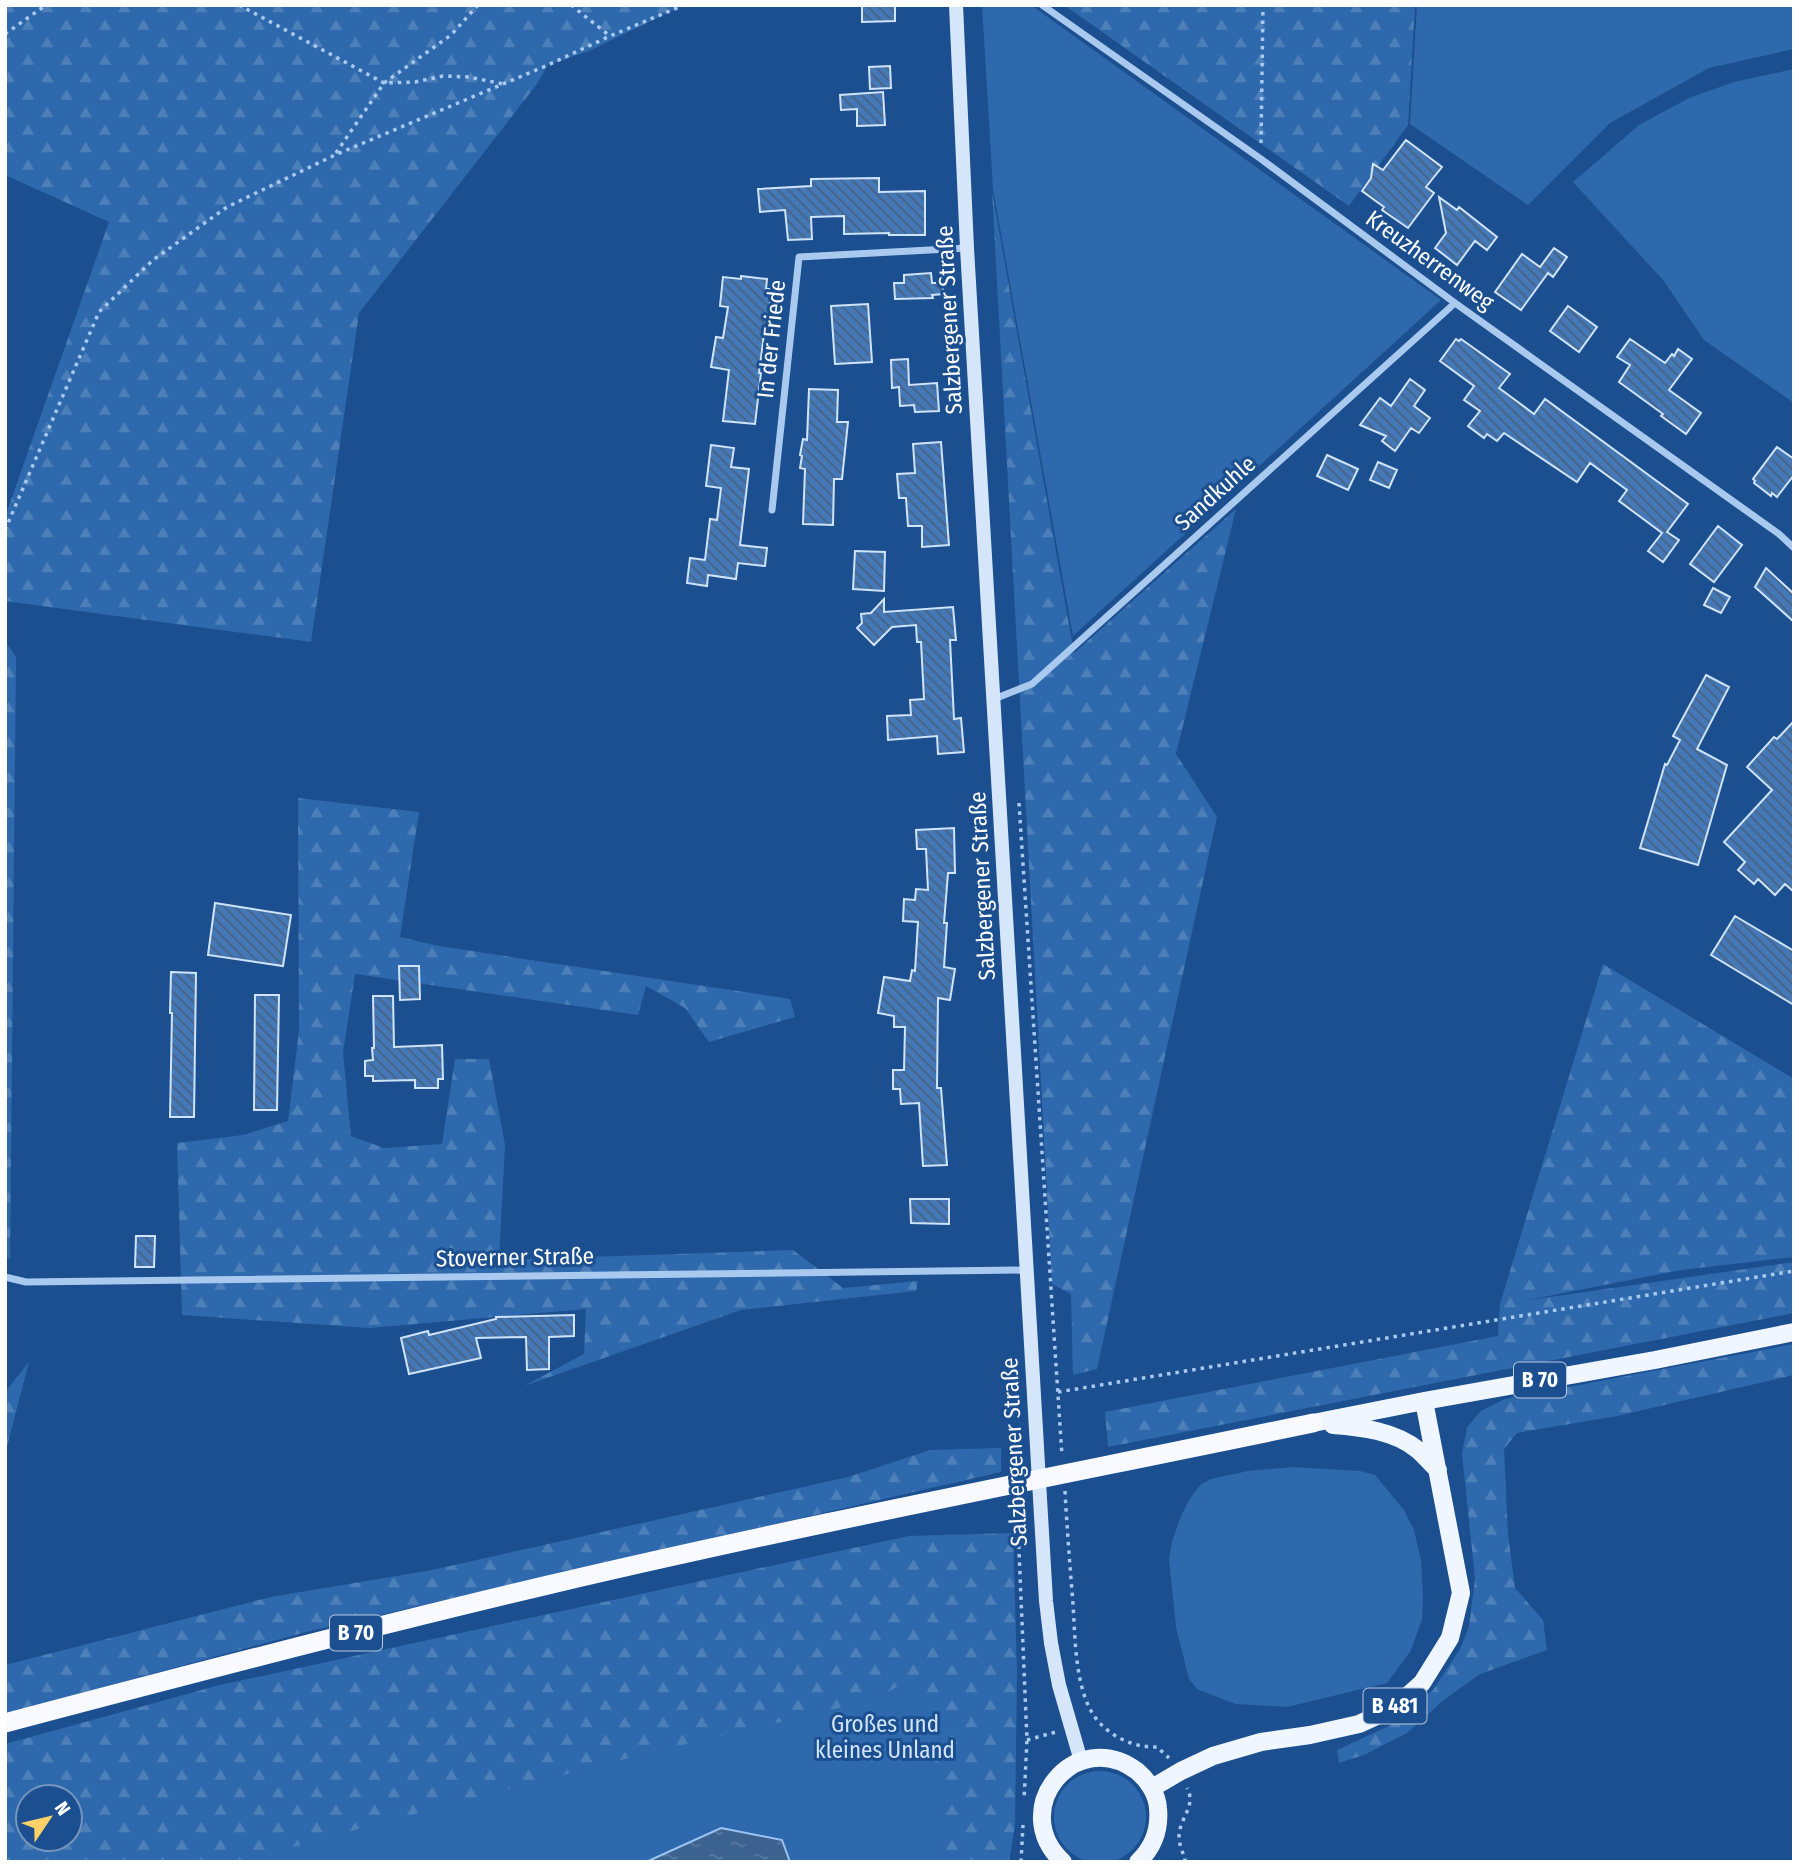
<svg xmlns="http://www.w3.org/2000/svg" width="1799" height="1867" font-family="'Fira Sans Condensed',sans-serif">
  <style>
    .green { fill: #2e69ad }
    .forest { fill: url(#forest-firs); fill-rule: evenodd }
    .water { fill: url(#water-ripples); stroke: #9cc4f0; stroke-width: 2 }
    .building { fill: url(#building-back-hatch); stroke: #cfe3fa; stroke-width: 2 }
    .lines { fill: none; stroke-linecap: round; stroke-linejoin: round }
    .path { stroke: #a9c9ee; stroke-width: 3.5; stroke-dasharray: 3.5 5; stroke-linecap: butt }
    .minor { stroke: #a9c9ee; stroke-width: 7 }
    .secondary { stroke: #d6e6fa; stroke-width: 14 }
    .primary { stroke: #f0f6ff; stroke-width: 18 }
    .trunk { stroke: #f8faff; stroke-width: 19 }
    .labels { text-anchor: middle; stroke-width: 6; stroke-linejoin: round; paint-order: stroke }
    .shield { fill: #1b4f8f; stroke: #bbcadd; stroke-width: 2 }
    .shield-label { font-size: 21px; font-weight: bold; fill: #fff }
    .street-label { font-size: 23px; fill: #fff; stroke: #1b4f8f }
    .park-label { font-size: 23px; fill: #cfe3fa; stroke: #1b4f8f }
  </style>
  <defs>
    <pattern id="forest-firs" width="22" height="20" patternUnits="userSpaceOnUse" patternTransform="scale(1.75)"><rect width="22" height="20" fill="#2e69ad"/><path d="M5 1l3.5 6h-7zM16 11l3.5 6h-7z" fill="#4d80b9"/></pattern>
    <pattern id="water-ripples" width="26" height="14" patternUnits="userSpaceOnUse" patternTransform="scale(1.75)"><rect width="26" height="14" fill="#3c6290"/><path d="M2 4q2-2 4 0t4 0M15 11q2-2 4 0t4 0" fill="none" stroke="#597aa1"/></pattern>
    <pattern id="building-back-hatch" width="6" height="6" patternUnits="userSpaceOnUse" patternTransform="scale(1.75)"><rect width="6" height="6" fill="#4478b7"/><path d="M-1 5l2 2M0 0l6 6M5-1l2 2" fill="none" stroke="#486282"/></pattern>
  </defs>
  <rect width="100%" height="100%" fill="#1b4f8f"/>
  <!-- green -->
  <path class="green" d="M982,5H1031L1441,300L1073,636L993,189Z
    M1417,5H1794V49L1709,68L1610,123L1528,205L1410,124Z
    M1794,69V403L1704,340L1663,280L1573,182L1639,125L1689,98L1734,82Z
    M1293,1467L1360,1471L1375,1475L1404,1510L1414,1530L1421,1560L1423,1596L1422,1620L1410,1652L1387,1683L1287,1707L1235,1704L1197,1689L1189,1679L1176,1627L1169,1560L1172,1541L1181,1516L1189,1500L1200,1485L1211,1479L1248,1471Z
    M1005,1592L1002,1862H5V1842L28,1839H70Z
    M1054 1817a46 46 0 1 1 92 0a46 46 0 1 1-92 0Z"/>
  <!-- forest -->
  <path class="forest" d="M5,5H684L589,51L548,65L537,84L359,313L311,642L5,601V517L109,222L5,175Z
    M1064,5H1415L1408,125L1349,206Z
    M992,191L1074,653L1236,509L1176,754L1217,817L1097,1369L1073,1375L1071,1294L1052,1284Z
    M5,641L16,657L10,1260L5,1255Z
    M298,798L419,812L400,937L439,946L790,999L795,1017L709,1042L685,1008L646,986L638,1015L355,974L343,1053L351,1136L384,1148L442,1144L455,1059H489L505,1145L499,1260L793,1250L843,1288L918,1281L916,1291L741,1310L524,1386L584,1354L586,1309L369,1328L182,1315L177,1143L243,1135L288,1121L299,1031Z
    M1603,964L1794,1079V1257L1681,1270L1523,1301L1794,1262V1313L1108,1447L1105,1412L1498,1336L1500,1304Z
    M1794,1344V1375L1617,1416L1517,1433L1504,1449L1508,1534L1515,1588L1543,1620L1547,1650L1480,1674L1445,1699L1407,1733L1364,1755L1339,1763L1337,1750L1400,1721L1433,1690L1460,1649L1469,1627L1475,1578L1462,1454L1467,1427L1481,1411L1505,1399Z
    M29,1362L5,1454V1392Z
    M1001,1448V1472L306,1632L5,1714V1665L271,1597L432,1570L848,1477L930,1450Z
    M1013,1533L1017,1673L1015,1826L1009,1862H947L924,1672L873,1700L636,1756L369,1826L240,1862H5V1744L220,1685L909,1536ZM70,1797V1839H28V1797Z"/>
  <!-- water -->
  <path class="water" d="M721,1828L782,1840L790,1862H646Z"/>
  <!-- building -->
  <path class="building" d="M862,5H895V21L862,22Z
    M890,66L891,88L870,89L869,67Z
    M883,92L885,125L857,126V109L841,110L840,95Z
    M1406,140L1442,167L1426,187L1434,193L1408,228L1382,210L1384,207L1362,191L1371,178L1373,164L1383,170Z
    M879,178V192L925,191V235H889V233L844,234V216L811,217L812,239L788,240L785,210L760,212L758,189L811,186V179Z
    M1439,197L1457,210L1459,207L1497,237L1487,250L1475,241L1457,265L1435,248L1446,233Z
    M1554,248L1567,257L1553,277L1548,273L1521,310L1495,292L1522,254L1540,267Z
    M931,273L932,283H943V294L932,295L933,298L895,299L894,283H904V275Z
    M741,276L767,279L766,289H772L766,335L764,334L759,373H761L755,424L723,421L729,370L711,367L716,337L723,338L728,307L720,306L723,277L741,279Z
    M868,304L872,362L835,364L831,306Z
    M1568,306L1597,327L1579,352L1550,331Z
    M1456,339L1459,341L1461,339L1510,374L1499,388L1534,414L1545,399L1688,504L1667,532L1679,540L1663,562L1648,551L1662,533L1619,501L1627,490L1590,463L1577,482L1504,433L1497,441L1487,434L1484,438L1468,426L1480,411L1464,400L1474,386L1440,361Z
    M1630,339L1665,363L1672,354L1674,356L1678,349L1692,359L1669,390L1701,413L1686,434L1661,416L1663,414L1619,382L1630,365L1617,357Z
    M908,359L909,385L937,383L939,411L915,412L914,405L900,406L899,387L892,388L891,360Z
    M1410,379L1425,390L1414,406L1430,418L1419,433L1411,428L1395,451L1382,441L1386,436L1360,425L1380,398L1391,406Z
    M809,389L838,390L837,422H848L842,479H834L833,525L803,524L805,469L800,468L802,456L800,455L803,439L807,440Z
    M941,442L949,545L922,547V526H908L906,498H899L897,474L915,473L913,444Z
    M711,445L734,448L731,467L749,469L740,545L767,548L765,566L738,563L736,579L708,575L707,586L687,583L690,558L705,560L710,519L717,520L721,488L706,486Z
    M1777,447L1794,459V475L1777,497L1772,493L1771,496L1754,483L1755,481L1753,479Z
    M1327,455L1358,469L1348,490L1317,476Z
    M1378,462L1397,470L1389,488L1370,480Z
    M1718,526L1742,545L1714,582L1690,564Z
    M855,551L885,552L884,591L853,589Z
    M1766,568L1794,594V622L1755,587Z
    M1713,588L1730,597L1721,613L1704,605Z
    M884,599V612L953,607L956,640H950L954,719L961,718L964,752L938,754L937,736L888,740L887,716L911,715L910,700L924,699L921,642H917L916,625L892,627L874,645L857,628L862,623L861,614L871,613Z
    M1706,675L1729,687L1697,749L1727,765L1698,865L1640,848L1665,764L1667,765L1680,740L1673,736Z
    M1794,721V892L1785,884L1775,895L1758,879L1754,884L1738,870L1745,862L1724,842L1772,790L1747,767L1774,737L1777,739Z
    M954,828L955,873H948L944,923H947L944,967L955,969L950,1000L938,998L937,1088H941L947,1165L923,1166L919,1103L901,1104L900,1089H893V1070H904L905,1027H894V1016L878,1013L884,977L910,981L912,970L915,971L918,922L903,921L904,899L915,900L916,889L928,890L926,849H917L916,830Z
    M215,903L291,915L283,966L208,955Z
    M1735,916L1794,951V1005L1711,955Z
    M399,966H419L420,999L400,1000Z
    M171,972L196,973L194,1117H170L172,1013H170Z
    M255,995H279L277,1110H254Z
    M373,996H393L394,1047L442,1045L443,1079H438V1088H415V1080L373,1081V1076H365V1061L373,1060L372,1048H374Z
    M910,1199H949V1224L911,1223Z
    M136,1236H155L154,1267H135Z
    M574,1315V1336L549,1337V1369L527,1370L526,1337L476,1338L481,1358L409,1374L401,1338L428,1331L429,1335L496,1319V1317Z"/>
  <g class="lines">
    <!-- path -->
    <path class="path" d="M239,5L384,83L415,82L443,76L469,77L503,84
      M571,5L610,36
      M5,34L46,5
      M1261,143L1263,5
      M336,153L384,83L451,35L478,5
      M5,530L99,312L153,260L227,207L335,155L548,65L610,36L684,5
      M1019,803L1062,1456
      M1058,1392L1794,1271
      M1017,1437V1464
      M1065,1491C1067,1529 1070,1566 1073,1604C1075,1636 1075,1680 1090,1709C1102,1733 1131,1748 1157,1747L1169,1758
      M1017,1503L1027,1740L1024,1800
      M1027,1740L1056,1732
      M1021,1862L1023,1825
      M1184,1862L1185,1859C1183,1853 1179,1844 1179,1837C1179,1818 1197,1806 1187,1788"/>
    <!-- minor -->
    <path class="minor" d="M1042,5L1261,159L1455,303L1779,534L1794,548
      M772,510L799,257L967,248
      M994,699L1032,684L1455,303
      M5,1277L26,1282L1027,1270"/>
    <!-- secondary -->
    <path class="secondary" d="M956,5L967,248L1046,1601L1051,1643L1059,1685L1081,1761"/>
    <!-- primary -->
    <path class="primary" d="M1313,1423L1424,1401L1655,1360L1794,1332
      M1333,1425C1361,1427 1395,1431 1418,1450C1425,1456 1431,1464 1438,1470
      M1152,1788L1181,1771L1213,1756L1261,1742L1310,1735L1359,1724L1394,1708L1422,1683L1450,1638L1461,1593L1424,1401
      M1063,1862C1006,1809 1076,1725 1137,1771C1148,1780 1157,1794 1158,1808C1160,1829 1154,1847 1138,1862"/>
    <!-- trunk -->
    <path class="trunk" d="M5,1723C186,1675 366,1628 548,1585C802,1525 1058,1476 1313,1423"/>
  </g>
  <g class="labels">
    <!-- shield labels -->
    <g class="shield">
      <rect x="1514" y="1362.5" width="52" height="35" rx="5"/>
      <rect x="330" y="1615.5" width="52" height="35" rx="5"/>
      <rect x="1363.5" y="1688.5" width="63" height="35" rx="5"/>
    </g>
    <g class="shield-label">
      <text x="1540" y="1387">B 70</text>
      <text x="356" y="1640">B 70</text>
      <text x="1395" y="1713">B 481</text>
    </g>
    <!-- street labels -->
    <g class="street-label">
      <text transform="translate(1430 260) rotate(36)" y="8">Kreuzherrenweg</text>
      <text transform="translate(949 320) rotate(-93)" y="8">Salzbergener Straße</text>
      <text transform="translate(771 339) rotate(-84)" y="8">In der Friede</text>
      <text transform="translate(1215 493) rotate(-42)" y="8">Sandkuhle</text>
      <text transform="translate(982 886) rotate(-93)" y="8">Salzbergener Straße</text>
      <text transform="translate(515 1257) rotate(-1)" y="8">Stoverner Straße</text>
      <text transform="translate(1014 1452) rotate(-93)" y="8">Salzbergener Straße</text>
    </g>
    <!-- park labels -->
    <g class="park-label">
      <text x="885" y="1732">Großes und<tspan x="885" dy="26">kleines Unland</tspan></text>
    </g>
  </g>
  <!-- border -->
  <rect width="1799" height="1867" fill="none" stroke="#ffffff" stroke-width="14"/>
  <!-- north arrow -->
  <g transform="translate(49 1818) rotate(55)"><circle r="33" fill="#1b4f8f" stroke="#7695bc" stroke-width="2"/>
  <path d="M0-5L12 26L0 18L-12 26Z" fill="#ffd166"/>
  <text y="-10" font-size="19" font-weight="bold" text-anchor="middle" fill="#ffffff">N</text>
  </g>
</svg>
